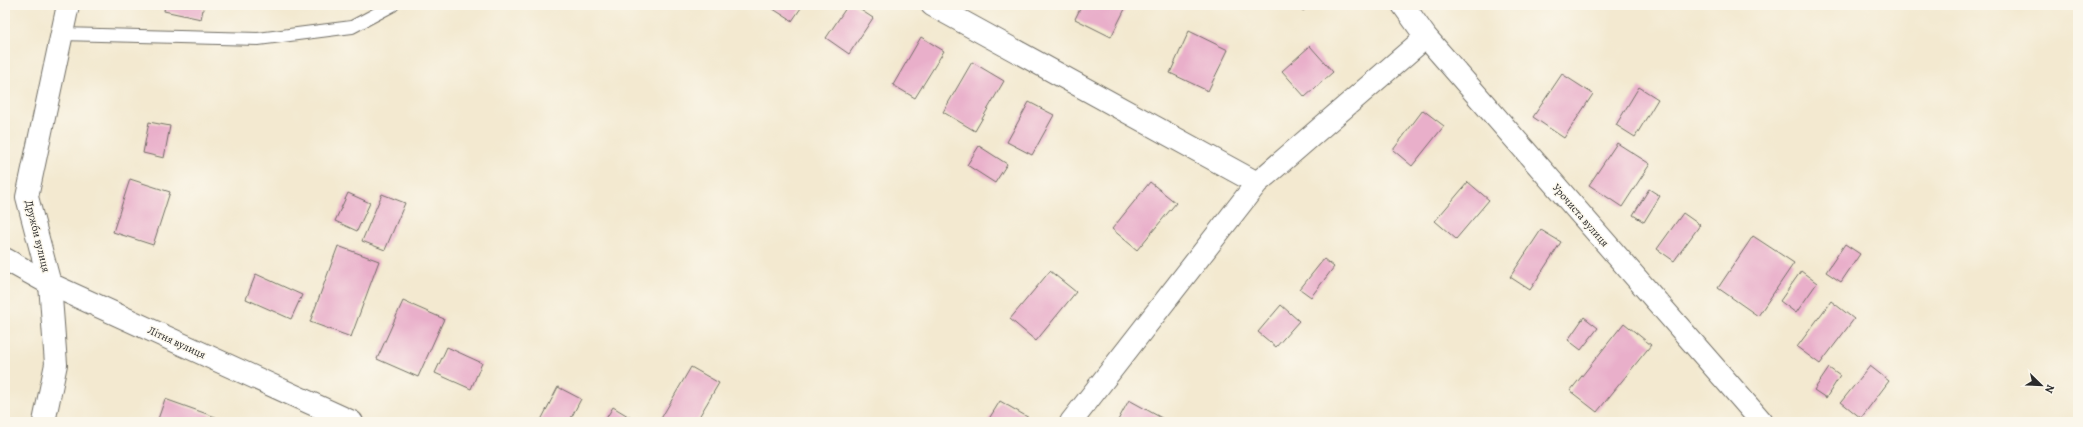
<svg xmlns="http://www.w3.org/2000/svg" width="2083" height="427" font-family="Alegreya,serif">
  <style>
    .building { fill: #e9afca }
    .lines { fill: none; stroke-linecap: round; stroke-linejoin: round }
    .lane-casing { stroke: #716e65; stroke-width: 14 }
    .street-casing { stroke: #716e65; stroke-width: 24 }
    .secondary-casing { stroke: #716e65; stroke-width: 24 }
    .lane { stroke: #fff; stroke-width: 12 }
    .street { stroke: #fff; stroke-width: 22 }
    .secondary { stroke: #fff; stroke-width: 22 }
    .labels { text-anchor: middle; stroke-width: 3; stroke-linejoin: round; paint-order: stroke }
    .street-label { font-size: 11px; fill: #2b2b2b; stroke: #fbf7ec }
  </style>
  <rect width="100%" height="100%" fill="#fbf7ec"/>
  <filter id="ink" filterUnits="userSpaceOnUse"><feTurbulence type="fractalNoise" baseFrequency=".025" numOctaves="2"/><feDisplacementMap in="SourceGraphic" scale="8" xChannelSelector="R" yChannelSelector="G"/><feConvolveMatrix kernelMatrix="1 2 1 2 8 2 1 2 1" color-interpolation-filters="sRGB"/></filter>
  <filter id="wash" filterUnits="userSpaceOnUse"><feTurbulence type="fractalNoise" baseFrequency=".012" numOctaves="4" result="noise"/><feDisplacementMap in="SourceGraphic" scale="16" xChannelSelector="R" yChannelSelector="G"/><feGaussianBlur stdDeviation="0.9" result="paint"/><feColorMatrix in="noise" values="0 0 0 0 0 0 0 0 0 0 0 0 0 0 0 0 0 1.4 0 .05"/><feComposite in="paint" operator="in"/></filter>
  <g filter="url(#wash)">
    <rect width="100%" height="100%" fill="#f3e9d0"/>
    <g id="blocks">
      <!-- building -->
      <path class="building" d="M165,5H204L201,19L164,11Z
        M767,5H803L792,21Z
        M848,5H853L873,18L849,54L826,38Z
        M1082,5H1127L1111,37L1075,19Z
        M1298,5H1311L1303,11Z
        M1189,31L1228,50L1208,91L1170,73Z
        M921,37L944,51L915,98L893,85Z
        M1310,46L1333,72L1305,97L1282,71Z
        M972,62L1004,81L975,131L943,112Z
        M1562,74L1593,94L1564,138L1533,117Z
        M1639,87L1658,99L1635,137L1616,125Z
        M1029,102L1054,115L1032,155L1007,142Z
        M1423,110L1444,126L1412,166L1393,150Z
        M149,122L170,126L164,158L143,153Z
        M1617,143L1650,164L1622,207L1589,185Z
        M979,146L1007,164L995,183L967,165Z
        M130,179L170,192L153,245L113,232Z
        M1150,182L1176,203L1137,250L1112,229Z
        M1468,182L1489,200L1456,239L1435,221Z
        M1649,189L1660,196L1644,222L1633,215Z
        M348,193L370,203L357,231L335,221Z
        M382,194L405,203L385,250L362,241Z
        M1683,213L1700,225L1674,261L1657,249Z
        M1541,230L1561,242L1530,290L1510,277Z
        M1753,236L1794,263L1758,316L1718,288Z
        M1845,244L1860,254L1841,282L1826,272Z
        M338,246L379,261L351,337L310,322Z
        M1324,259L1334,267L1311,297L1300,289Z
        M1050,271L1076,292L1036,341L1010,319Z
        M1801,271L1817,283L1796,313L1780,301Z
        M256,274L302,295L291,319L246,299Z
        M403,301L444,319L418,377L377,359Z
        M1831,301L1854,319L1820,364L1797,347Z
        M1281,305L1299,321L1276,347L1258,332Z
        M1584,317L1598,328L1581,350L1568,340Z
        M1624,323L1651,345L1597,412L1570,391Z
        M447,347L482,363L471,389L435,373Z
        M1870,366L1889,381L1861,418L1841,402Z
        M691,367L719,383L696,422H659Z
        M1829,368L1840,376L1826,398L1814,390Z
        M558,387L581,399L569,422H540Z
        M165,399L221,419L220,422H157Z
        M1129,400L1169,422H1117Z
        M1000,401L1036,422H987Z
        M613,407L638,422H604Z"/>
    </g>
  </g>
  <g filter="url(#ink)">
    <use href="#blocks" fill-opacity="0" stroke="#716e65" stroke-width="1"/>
    <g class="lines">
      <!-- lane casing -->
      <g class="lane-casing">
        <path id="lane" d="M61,34L258,39L352,27L393,5"/>
      </g>
      <!-- street casing -->
      <g class="street-casing">
        <path id="street" d="M932,5L1257,183
          M1403,5L1426,37L1762,422
          M5,259L50,284L352,422
          M1071,422L1257,183L1426,37"/>
      </g>
      <!-- secondary casing -->
      <g class="secondary-casing">
        <path id="secondary" d="M44,422L56,364L50,284L27,197L68,5"/>
      </g>
      <!-- lane -->
      <use href="#lane" class="lane"/>
      <!-- street -->
      <use href="#street" class="street"/>
      <!-- secondary -->
      <use href="#secondary" class="secondary"/>
    </g>
  </g>
  <g class="labels">
    <!-- street labels -->
    <g class="street-label">
      <text transform="translate(1581 215) rotate(49)" y="4">Урочиста вулиця</text>
      <text transform="translate(38 236) rotate(76)" y="4">Дружби вулиця</text>
      <text transform="translate(177 342) rotate(25)" y="4">Літня вулиця</text>
    </g>
  </g>
  <!-- margin -->
  <rect width="2083" height="427" fill="none" stroke="#fbf7ec" stroke-width="20"/>
  <!-- north arrow -->
  <g transform="translate(2041 385) rotate(113)" stroke="#fbf7ec" stroke-width="3" paint-order="stroke">
  <path d="M0-3L7 15L0 10L-7 15Z" fill="#2b2b2b"/>
  <text y="-6" font-size="11" font-weight="bold" text-anchor="middle" fill="#2b2b2b">N</text>
  </g>
</svg>
